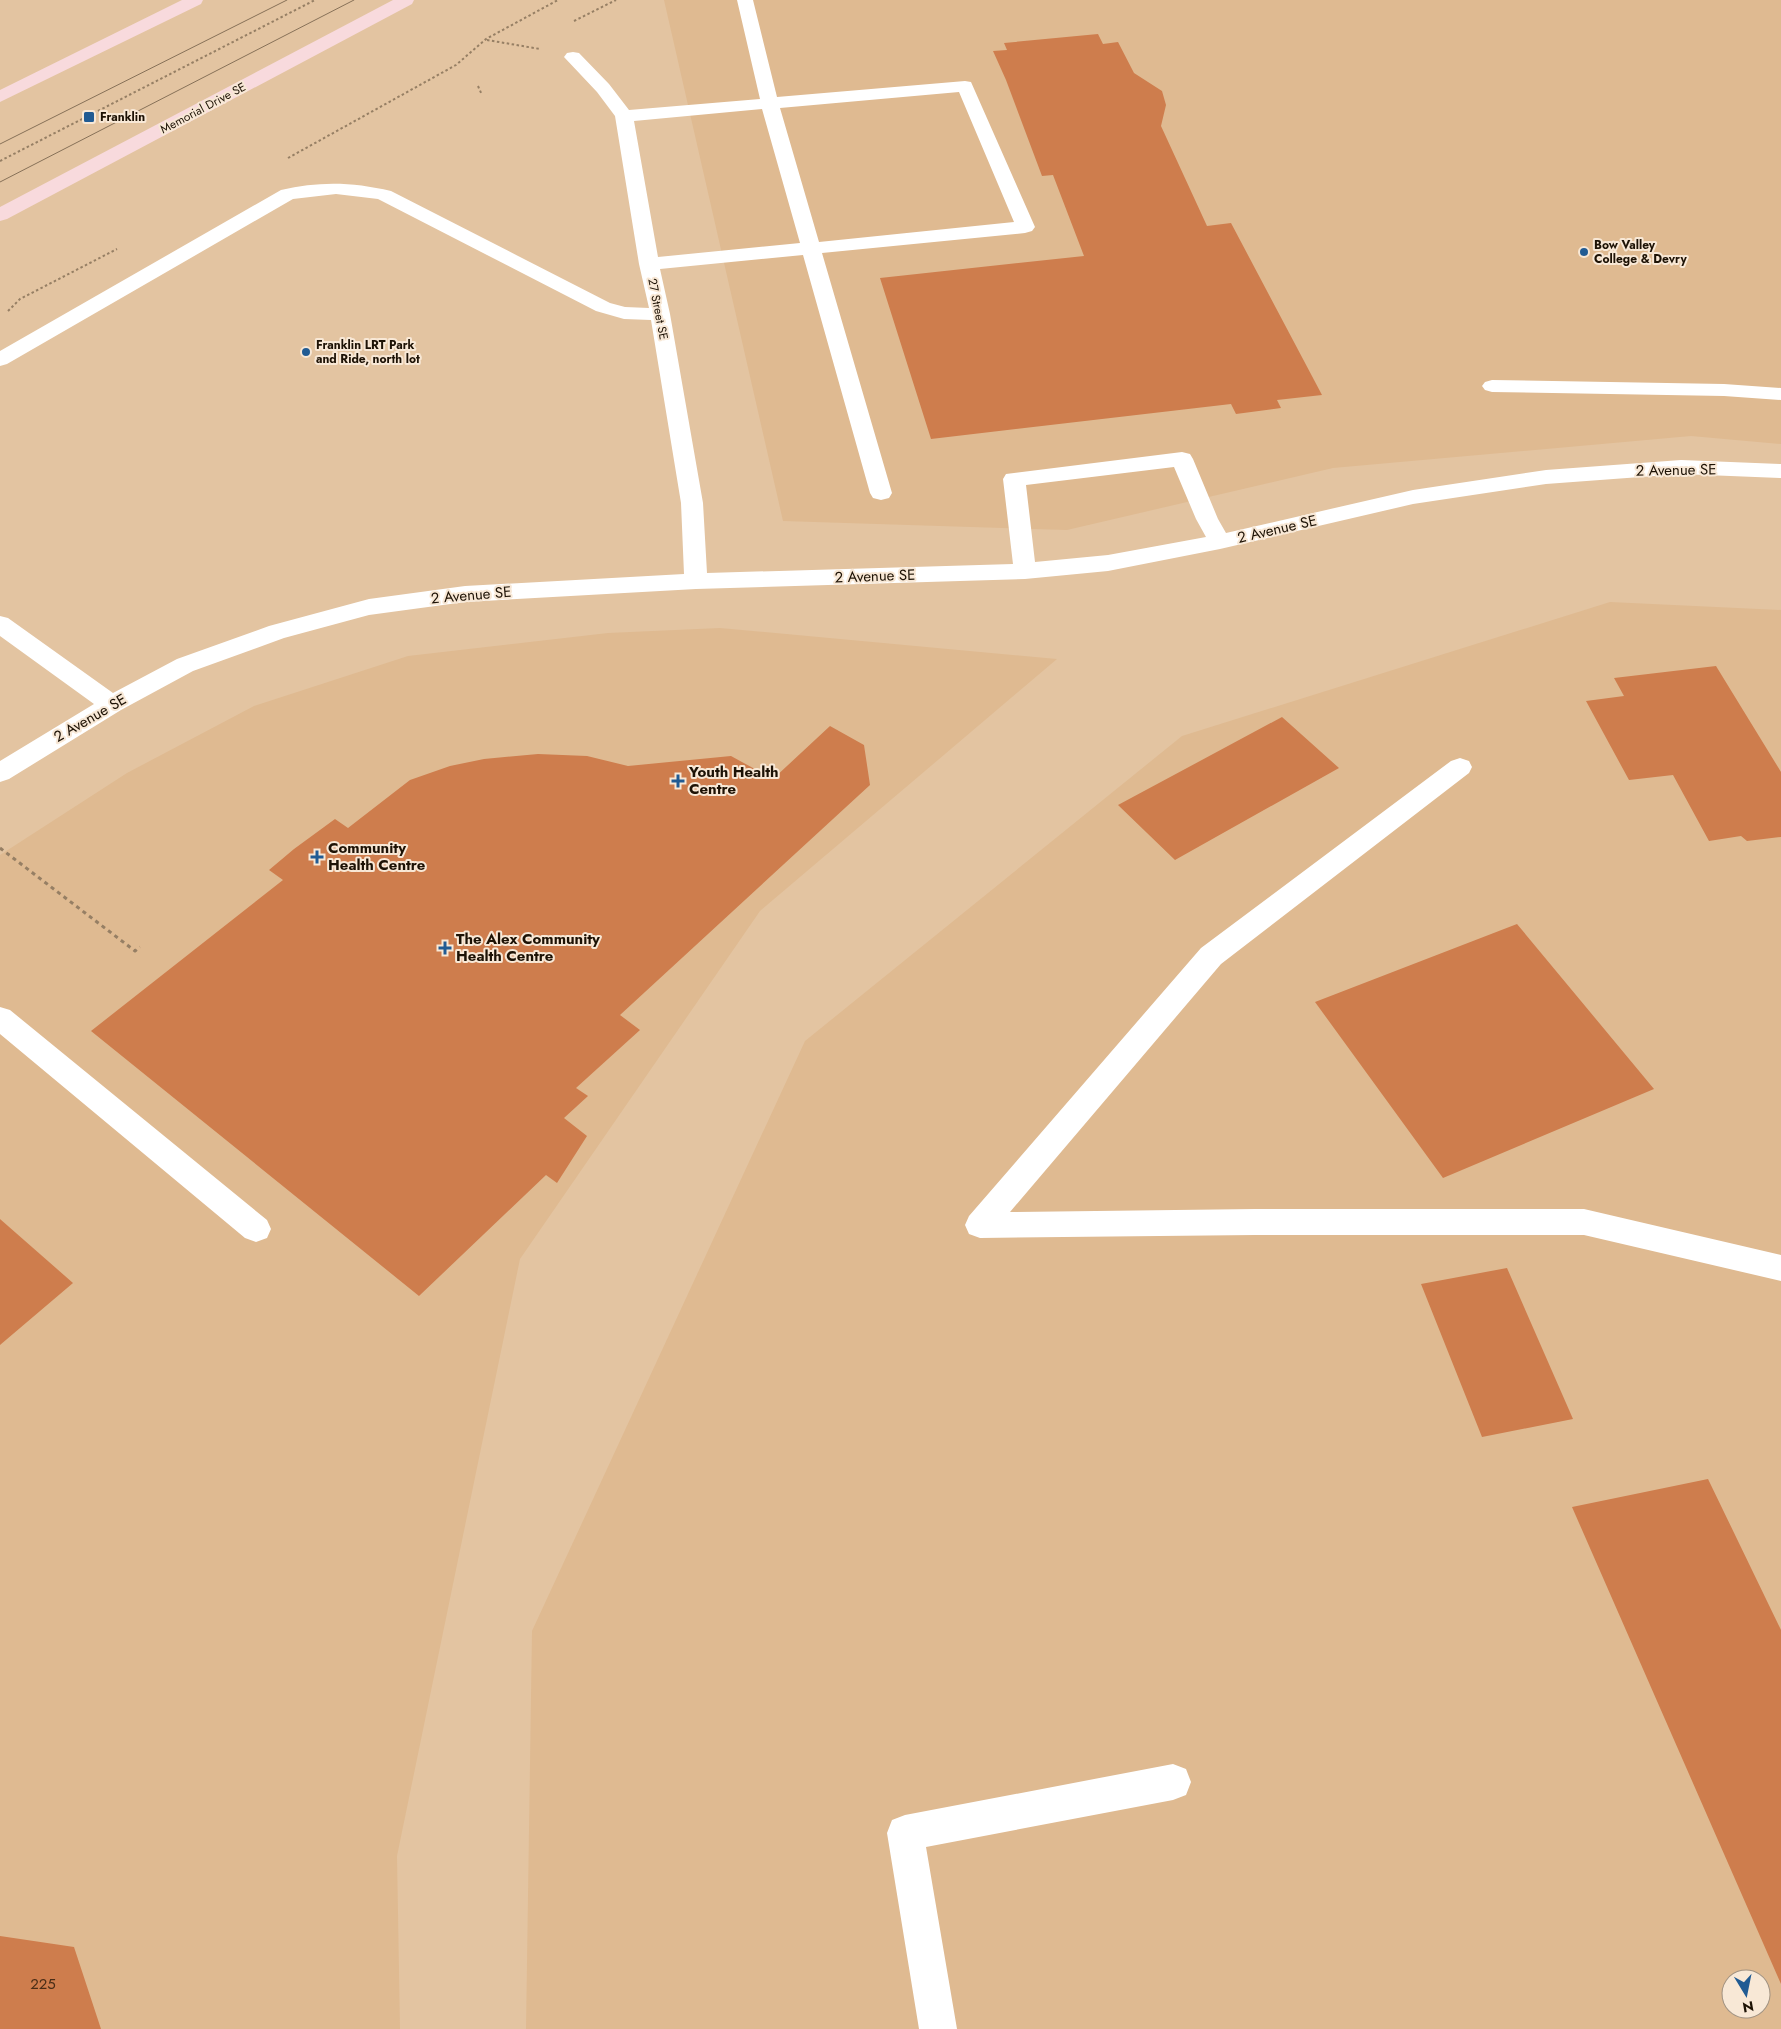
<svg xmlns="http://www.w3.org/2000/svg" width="1781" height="2029" font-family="Jost,sans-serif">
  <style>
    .built { fill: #dfba91; fill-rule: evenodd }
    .building { fill: #ce7d4d }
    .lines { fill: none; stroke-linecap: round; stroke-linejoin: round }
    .path-far1 { stroke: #967f64; stroke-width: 2; stroke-dasharray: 2.5 2.5; stroke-linecap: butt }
    .path { stroke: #967f64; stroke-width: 3; stroke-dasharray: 4 4; stroke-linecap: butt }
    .minor { fill: #fff; fill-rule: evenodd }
    .major { fill: #f8dadd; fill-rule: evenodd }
    .tram { stroke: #877158; stroke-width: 1 }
    .poi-dot { fill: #215b93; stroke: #f8e8d6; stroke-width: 2 }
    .labels { text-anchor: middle; stroke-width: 4; stroke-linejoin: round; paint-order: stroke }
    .far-street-label { font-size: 12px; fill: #1d1205; stroke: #f8e8d6 }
    .far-poi-label { font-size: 12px; font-weight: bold; fill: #1d1205; stroke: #f8e8d6; text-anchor: start }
    .street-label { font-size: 15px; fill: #1d1205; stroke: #f8e8d6 }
    .poi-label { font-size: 15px; font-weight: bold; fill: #1d1205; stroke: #f8e8d6; text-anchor: start }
    .near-number-label { font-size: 15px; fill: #492d17 }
  </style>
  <rect width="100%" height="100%" fill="#e3c4a1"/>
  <!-- built -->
  <path class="built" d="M664,0H1781V444L1691,436L1333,468L1067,530L783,521Z
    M1610,602L1781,610V2029H526L532,1631L805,1041L1182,736ZM1731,1979H1761V2009H1731Z
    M720,628L1057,659L760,911L520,1259L397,1856L400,2029H0V855L127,773L254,706L408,656L608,633Z"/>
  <!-- building -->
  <path class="building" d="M1098,34L1103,44L1118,42L1134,73L1162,91L1166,105L1161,126L1207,226L1231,223L1322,395L1277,400L1281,408L1236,414L1231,404L931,439L880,278L1084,256L1053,175L1042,176L1006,80L993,51L1007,50L1004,43Z
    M1716,666L1781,772V837L1747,841L1741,836L1709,841L1673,775L1629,780L1586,701L1624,696L1614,678Z
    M1282,717L1339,768L1175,860L1118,805Z
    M830,726L864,745L870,785L620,1015L640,1030L576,1088L588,1096L564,1118L587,1136L557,1183L546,1175L419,1296L91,1031L283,880L269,870L294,849L335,819L348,828L410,780L450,766L484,759L538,754L587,756L628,766L731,756L773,779Z
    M1517,924L1654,1089L1443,1178L1315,1002Z
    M0,1219L73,1283L0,1345Z
    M1507,1268L1573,1419L1482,1437L1421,1284Z
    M1708,1479L1781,1630V1984L1572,1507Z
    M0,1936L74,1947L101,2029H0Z"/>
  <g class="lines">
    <!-- path-far1 -->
    <path class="path-far1" d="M574,21L616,0
      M487,40L540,49
      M478,86L482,95
      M288,158L456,65L486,39L558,0
      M0,161L315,0
      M8,311L20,299L117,249"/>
    <!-- path -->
    <path class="path" d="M0,848L135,951L140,947"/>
    <!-- minor -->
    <path class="minor" d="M737,0H753L777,97L965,81L971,82L1035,227L1032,231L1025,233L822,253L892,493L889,498L881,500L873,498L870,493L803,255L660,269L670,314L703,503L707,573L1013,564L1003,479L1006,474L1182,452L1190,454L1193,459L1218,519L1226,533L1413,490L1546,470L1681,460L1781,464V478L1681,474L1546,484L1413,504L1220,549L1108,571L1025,579L696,589L465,602L369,615L284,638L193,671L121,710L9,779L0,782V761L94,704L0,636V616L8,618L113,693L177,659L269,626L369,599L465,586L684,574L681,503L651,320L624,319L596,311L378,199L336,194L293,199L7,364L0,366V351L281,190C319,181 353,182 391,191L610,303L625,307L649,308L639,264L615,116L597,92L564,57L567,53L573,52L579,53L609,84L629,110L760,99ZM959,92L1014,222L819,242L780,108ZM762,109L800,243L658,257L634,121ZM1174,467L1196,519L1206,537L1108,555L1035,562L1026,485Z
      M1492,380L1724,384L1781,388V400L1724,396L1492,392L1485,390L1482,386L1485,382Z
      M1460,758L1469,761L1472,767L1469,773L1221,964L1010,1212L1255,1209H1584L1781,1255V1281L1584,1235H1255L980,1238L969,1234L965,1225L969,1216L1201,948L1451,761Z
      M0,1007L10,1010L267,1220L271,1229L267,1238L256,1242L245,1238L0,1034Z
      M1173,1764L1186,1769L1191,1782L1186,1795L1173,1800L926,1847L957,2029H919L887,1833L892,1820L905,1815Z"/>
    <!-- major -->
    <path class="major" d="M182,0H203L201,4L0,102V90Z
      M393,0H414L412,4L7,219L0,221V207Z"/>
    <!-- tram -->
    <path class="tram" d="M0,144L287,0
      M0,182L354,0"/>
  </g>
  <!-- markers -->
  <g class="poi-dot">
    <rect x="83" y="111" width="12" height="12" rx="2.5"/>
    <circle cx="1584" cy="252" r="5"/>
    <circle cx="306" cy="352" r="5"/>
    <path d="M675.5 773.5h5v5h5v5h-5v5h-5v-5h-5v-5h5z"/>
    <path d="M314.5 849.5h5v5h5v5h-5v5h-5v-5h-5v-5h5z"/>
    <path d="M442.5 940.5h5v5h5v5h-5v5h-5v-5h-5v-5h5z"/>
  </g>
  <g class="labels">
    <!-- far-street labels -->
    <g class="far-street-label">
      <text transform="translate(203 108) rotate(-28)" y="4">Memorial Drive SE</text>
      <text transform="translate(658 309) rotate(79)" y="4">27 Street SE</text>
    </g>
    <!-- far-poi labels -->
    <g class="far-poi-label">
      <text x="100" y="121">Franklin</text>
      <text x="1594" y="249">Bow Valley<tspan x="1594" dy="14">College &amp; Devry</tspan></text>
      <text x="316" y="349">Franklin LRT Park<tspan x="316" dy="14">and Ride, north lot</tspan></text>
    </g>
    <!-- street labels -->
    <g class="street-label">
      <text transform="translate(1676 470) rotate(-1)" y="5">2 Avenue SE</text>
      <text transform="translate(1277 529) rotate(-13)" y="5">2 Avenue SE</text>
      <text transform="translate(875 576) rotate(-2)" y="5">2 Avenue SE</text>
      <text transform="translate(471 595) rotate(-5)" y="5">2 Avenue SE</text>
      <text transform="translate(90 718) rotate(-30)" y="5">2 Avenue SE</text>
    </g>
    <!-- poi labels -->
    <g class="poi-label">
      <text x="689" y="777">Youth Health<tspan x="689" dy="17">Centre</tspan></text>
      <text x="328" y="853">Community<tspan x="328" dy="17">Health Centre</tspan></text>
      <text x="456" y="944">The Alex Community<tspan x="456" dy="17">Health Centre</tspan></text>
    </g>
    <!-- near-number labels -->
    <g class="near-number-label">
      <text x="43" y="1989">225</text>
    </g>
  </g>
  <!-- north arrow -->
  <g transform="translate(1746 1994) rotate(170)"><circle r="24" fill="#f8e8d6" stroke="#a09282"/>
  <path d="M0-4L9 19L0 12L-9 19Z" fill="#215b93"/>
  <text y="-8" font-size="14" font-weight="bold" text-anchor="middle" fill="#1d1205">N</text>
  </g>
</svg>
